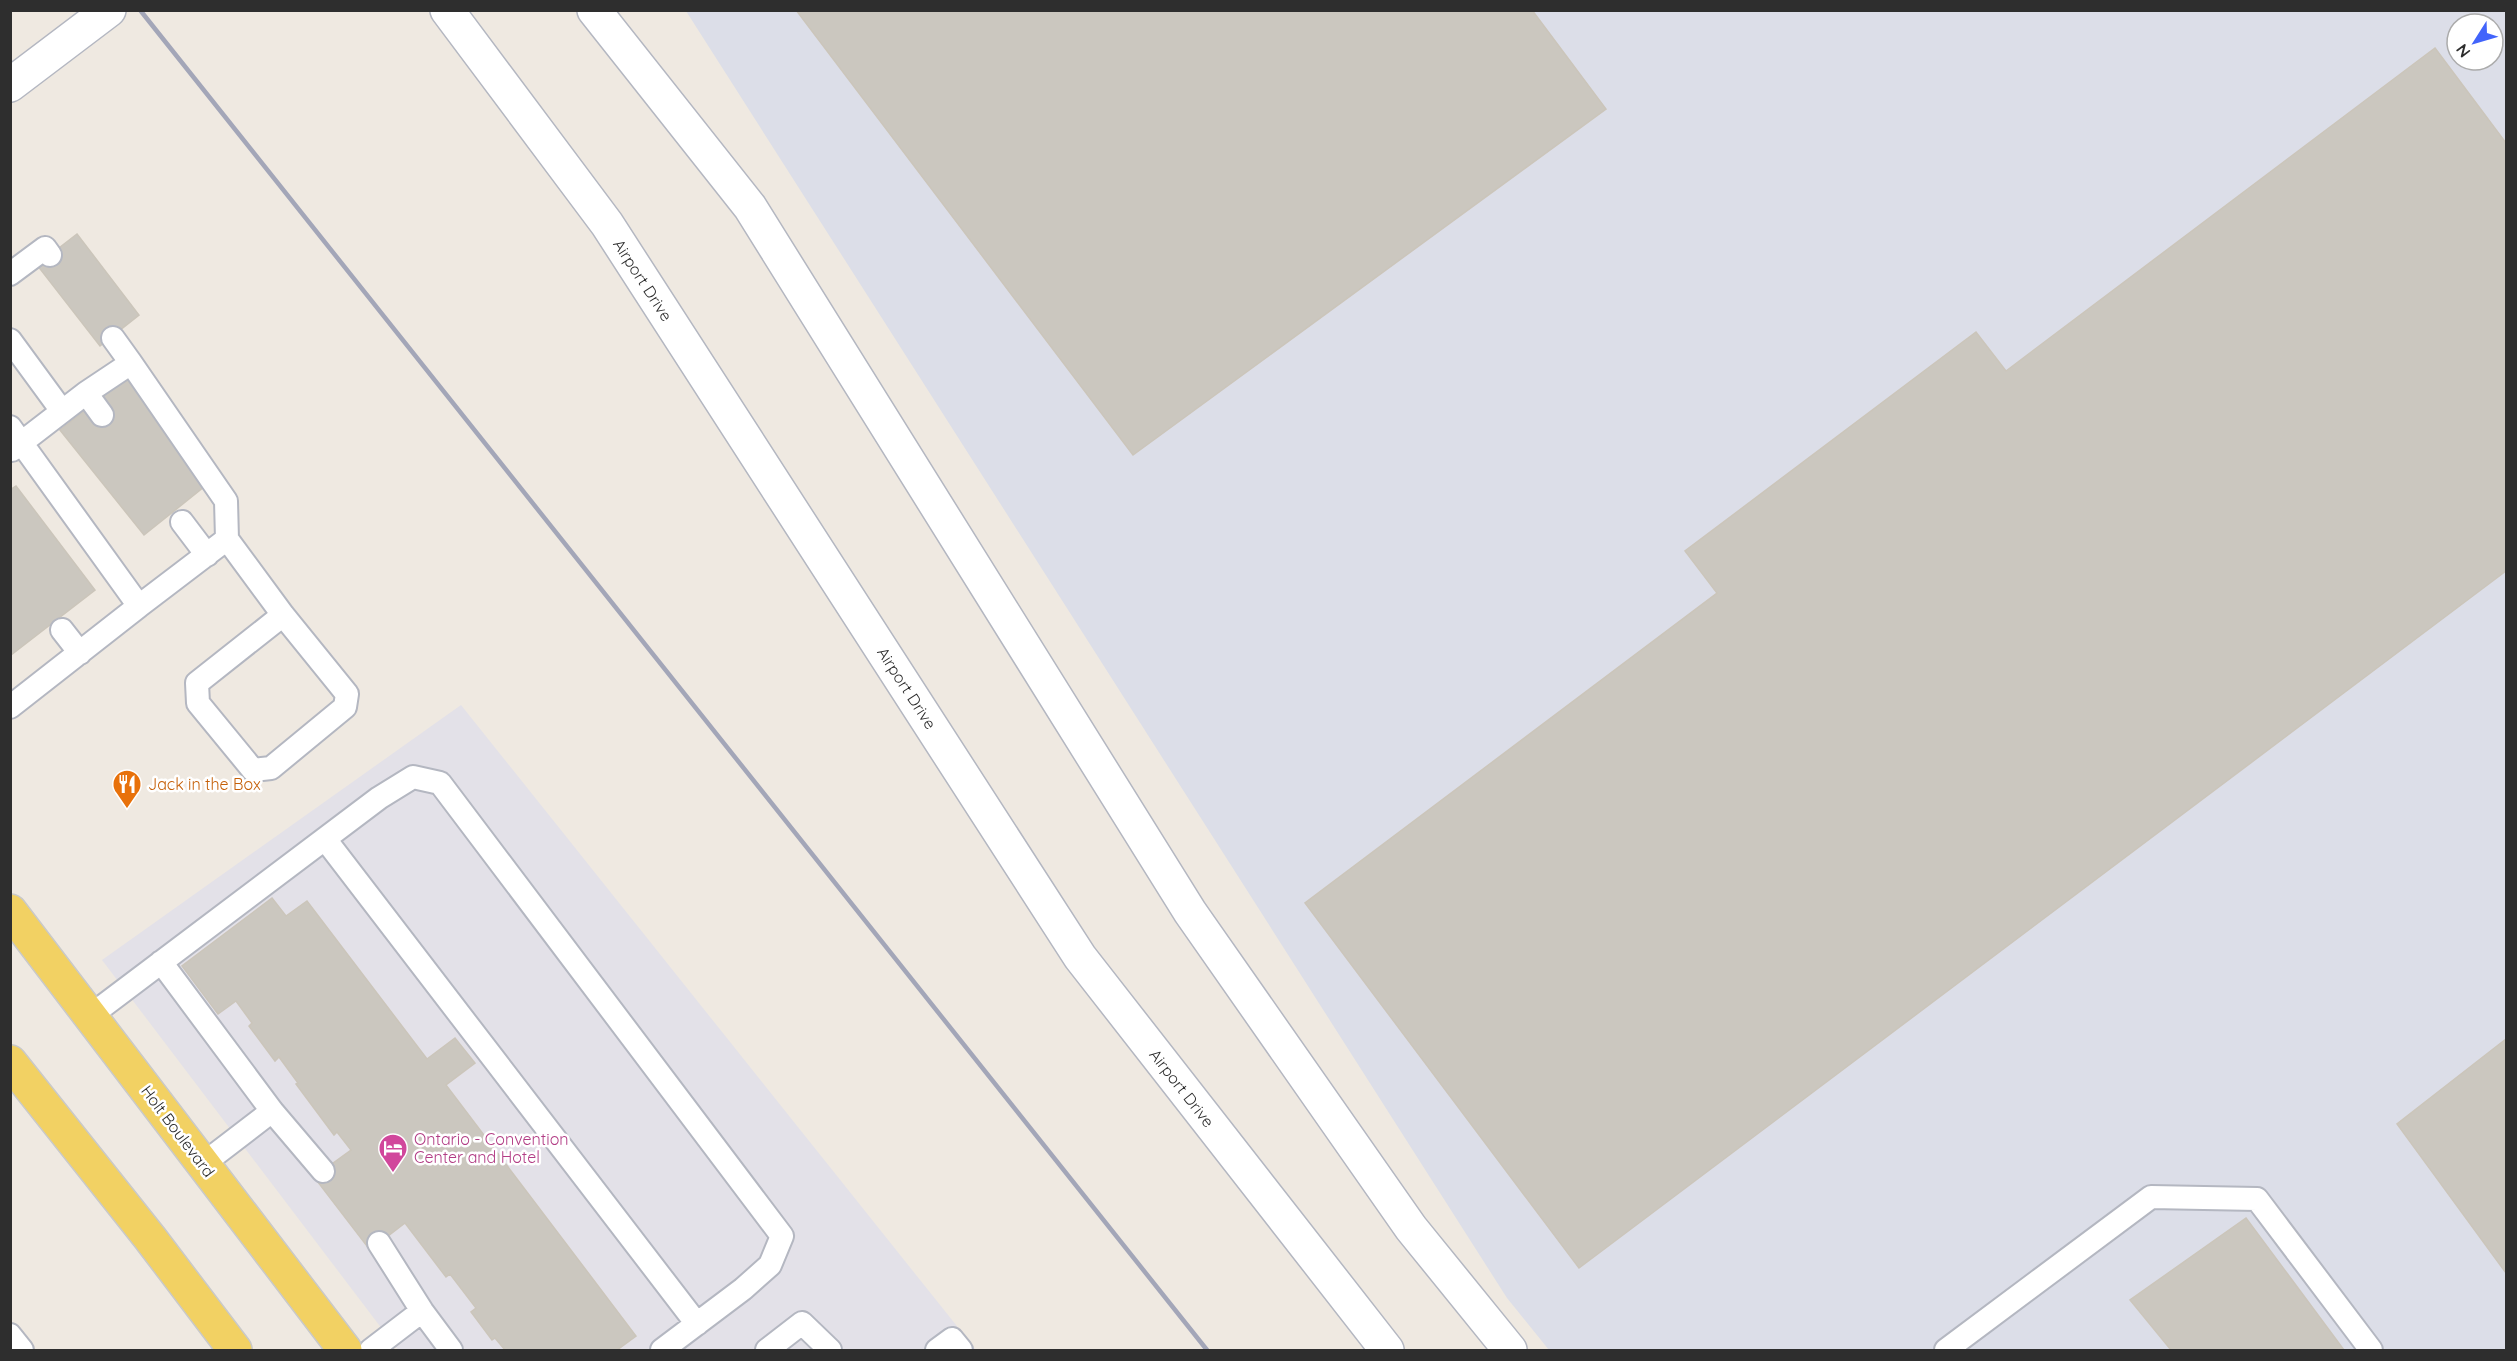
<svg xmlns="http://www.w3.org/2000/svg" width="2517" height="1361" font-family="Quicksand,sans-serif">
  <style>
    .industrial { fill: #e3e1e8 }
    .airport { fill: #dcdee8; fill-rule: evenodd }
    .building { fill: #cbc7bf; stroke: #cbc5ba; stroke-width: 1.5 }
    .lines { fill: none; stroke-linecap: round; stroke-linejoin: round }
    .service-casing { stroke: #b4b7c1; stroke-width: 26 }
    .secondary-casing { stroke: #b4b7c1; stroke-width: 36 }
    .primary-casing { stroke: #c9c9c9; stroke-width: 36 }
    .service { stroke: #fff; stroke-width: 22 }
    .secondary { stroke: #fff; stroke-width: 33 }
    .primary { stroke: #f2d163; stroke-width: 33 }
    .rail { stroke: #a3a6b8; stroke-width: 4.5 }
    .labels { text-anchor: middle; stroke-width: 5; stroke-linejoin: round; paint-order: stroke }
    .street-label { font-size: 16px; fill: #2e2e2e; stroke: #fff }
    .food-label { font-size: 16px; fill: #c56008; stroke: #fff; text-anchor: start }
    .hotel-label { font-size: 16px; fill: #b23c85; stroke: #fff; text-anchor: start }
  </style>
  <rect width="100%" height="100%" fill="#efe9e1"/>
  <!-- industrial -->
  <path class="industrial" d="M461,705L976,1350H398L102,960Z"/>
  <!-- airport -->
  <path class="airport" d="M686,11H2506V1350H1549L1507,1298ZM2457,24H2493V60H2457Z"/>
  <!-- building -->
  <path class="building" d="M796,10H1532L1606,109L1133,455Z
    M2435,48L2506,143V571L1579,1268L1305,903L1717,593L1685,551L1976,332L2006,371Z
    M77,234L139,315L100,346L37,265Z
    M126,378L209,483L144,535L60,430Z
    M16,486L95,590L11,655L10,490Z
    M272,898L286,916L307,901L427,1059L455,1038L475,1063L446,1085L636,1336L617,1350H505L495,1338L492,1340L471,1312L476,1308L450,1274L446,1277L405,1223L370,1250L314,1177L351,1150L337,1132L334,1135L296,1084L298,1083L279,1057L275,1061L249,1026L252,1023L236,1001L218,1014L182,966Z
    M2506,1039V1273L2397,1124Z
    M2246,1218L2344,1350H2171L2130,1300Z"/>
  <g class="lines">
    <!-- service casing -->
    <g class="service-casing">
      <path id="service" d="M10,274L45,248L50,255
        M113,338L131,363
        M10,340L62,411
        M86,393L102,415
        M10,427L139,606L10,707
        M12,450L86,393L131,363L226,501L227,539
        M182,522L207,555
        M139,606L227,539L283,615L347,694L345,707L271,768L253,770L198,703L197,683L283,615
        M62,630L80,653
        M325,839L697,1324
        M161,962L272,1111L323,1171
        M90,1016L379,798L413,777L440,783L782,1236L770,1265L743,1289L662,1350
        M203,1164L272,1111
        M379,1243L422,1311L451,1350
        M10,1335L22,1350
        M371,1350L422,1311
        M767,1350L802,1323L830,1350
        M937,1350L952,1339L961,1350
        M1946,1350L2151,1197L2257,1199L2371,1350"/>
    </g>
    <!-- secondary casing -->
    <g class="secondary-casing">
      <path id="secondary" d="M447,10L607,224L1080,957L1387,1350
        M594,10L750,207L1190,912L1411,1228L1510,1350
        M10,85L109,10"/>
    </g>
    <!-- primary casing -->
    <g class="primary-casing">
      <path id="primary" d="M10,911L345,1350
        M10,1062L150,1238L235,1350"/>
    </g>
    <!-- service -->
    <use href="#service" class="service"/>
    <!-- secondary -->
    <use href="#secondary" class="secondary"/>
    <!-- primary -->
    <use href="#primary" class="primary"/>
    <!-- rail -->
    <path class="rail" d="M140,10L1207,1350"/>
  </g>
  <!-- icons -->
  <defs>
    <g id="restaurant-pin" transform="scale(1.5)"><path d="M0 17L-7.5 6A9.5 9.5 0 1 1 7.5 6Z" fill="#e8710a" stroke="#fff"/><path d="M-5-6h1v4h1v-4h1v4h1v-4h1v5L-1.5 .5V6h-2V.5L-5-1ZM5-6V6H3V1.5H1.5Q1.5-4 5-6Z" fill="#fff"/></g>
    <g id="hotel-pin" transform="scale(1.5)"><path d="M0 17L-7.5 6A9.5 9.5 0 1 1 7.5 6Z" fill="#d1479c" stroke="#fff"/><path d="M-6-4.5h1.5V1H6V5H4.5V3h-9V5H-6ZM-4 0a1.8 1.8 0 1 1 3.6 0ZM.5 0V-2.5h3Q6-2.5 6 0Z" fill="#fff"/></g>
  </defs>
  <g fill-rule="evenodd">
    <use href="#restaurant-pin" x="127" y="784"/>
    <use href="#hotel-pin" x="393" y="1148"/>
  </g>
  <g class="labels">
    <!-- street labels -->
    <g class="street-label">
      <text transform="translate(643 280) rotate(57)" y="6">Airport Drive</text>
      <text transform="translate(907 688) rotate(57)" y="6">Airport Drive</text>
      <text transform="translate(1182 1088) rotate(52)" y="6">Airport Drive</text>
      <text transform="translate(178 1131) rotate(53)" y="6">Holt Boulevard</text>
    </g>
    <!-- food labels -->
    <g class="food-label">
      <text x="148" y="790">Jack in the Box</text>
    </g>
    <!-- hotel labels -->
    <g class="hotel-label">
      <text x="414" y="1145">Ontario - Convention<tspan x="414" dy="18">Center and Hotel</tspan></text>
    </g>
  </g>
  <!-- border -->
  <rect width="2517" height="1361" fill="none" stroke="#2e2e2e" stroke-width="24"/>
  <!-- north arrow -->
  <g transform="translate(2475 42) rotate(233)"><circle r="28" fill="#ffffff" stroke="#ababab" stroke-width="1.5"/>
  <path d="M0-4.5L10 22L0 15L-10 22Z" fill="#4264fb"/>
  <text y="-9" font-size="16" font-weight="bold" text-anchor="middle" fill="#2e2e2e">N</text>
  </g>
</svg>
